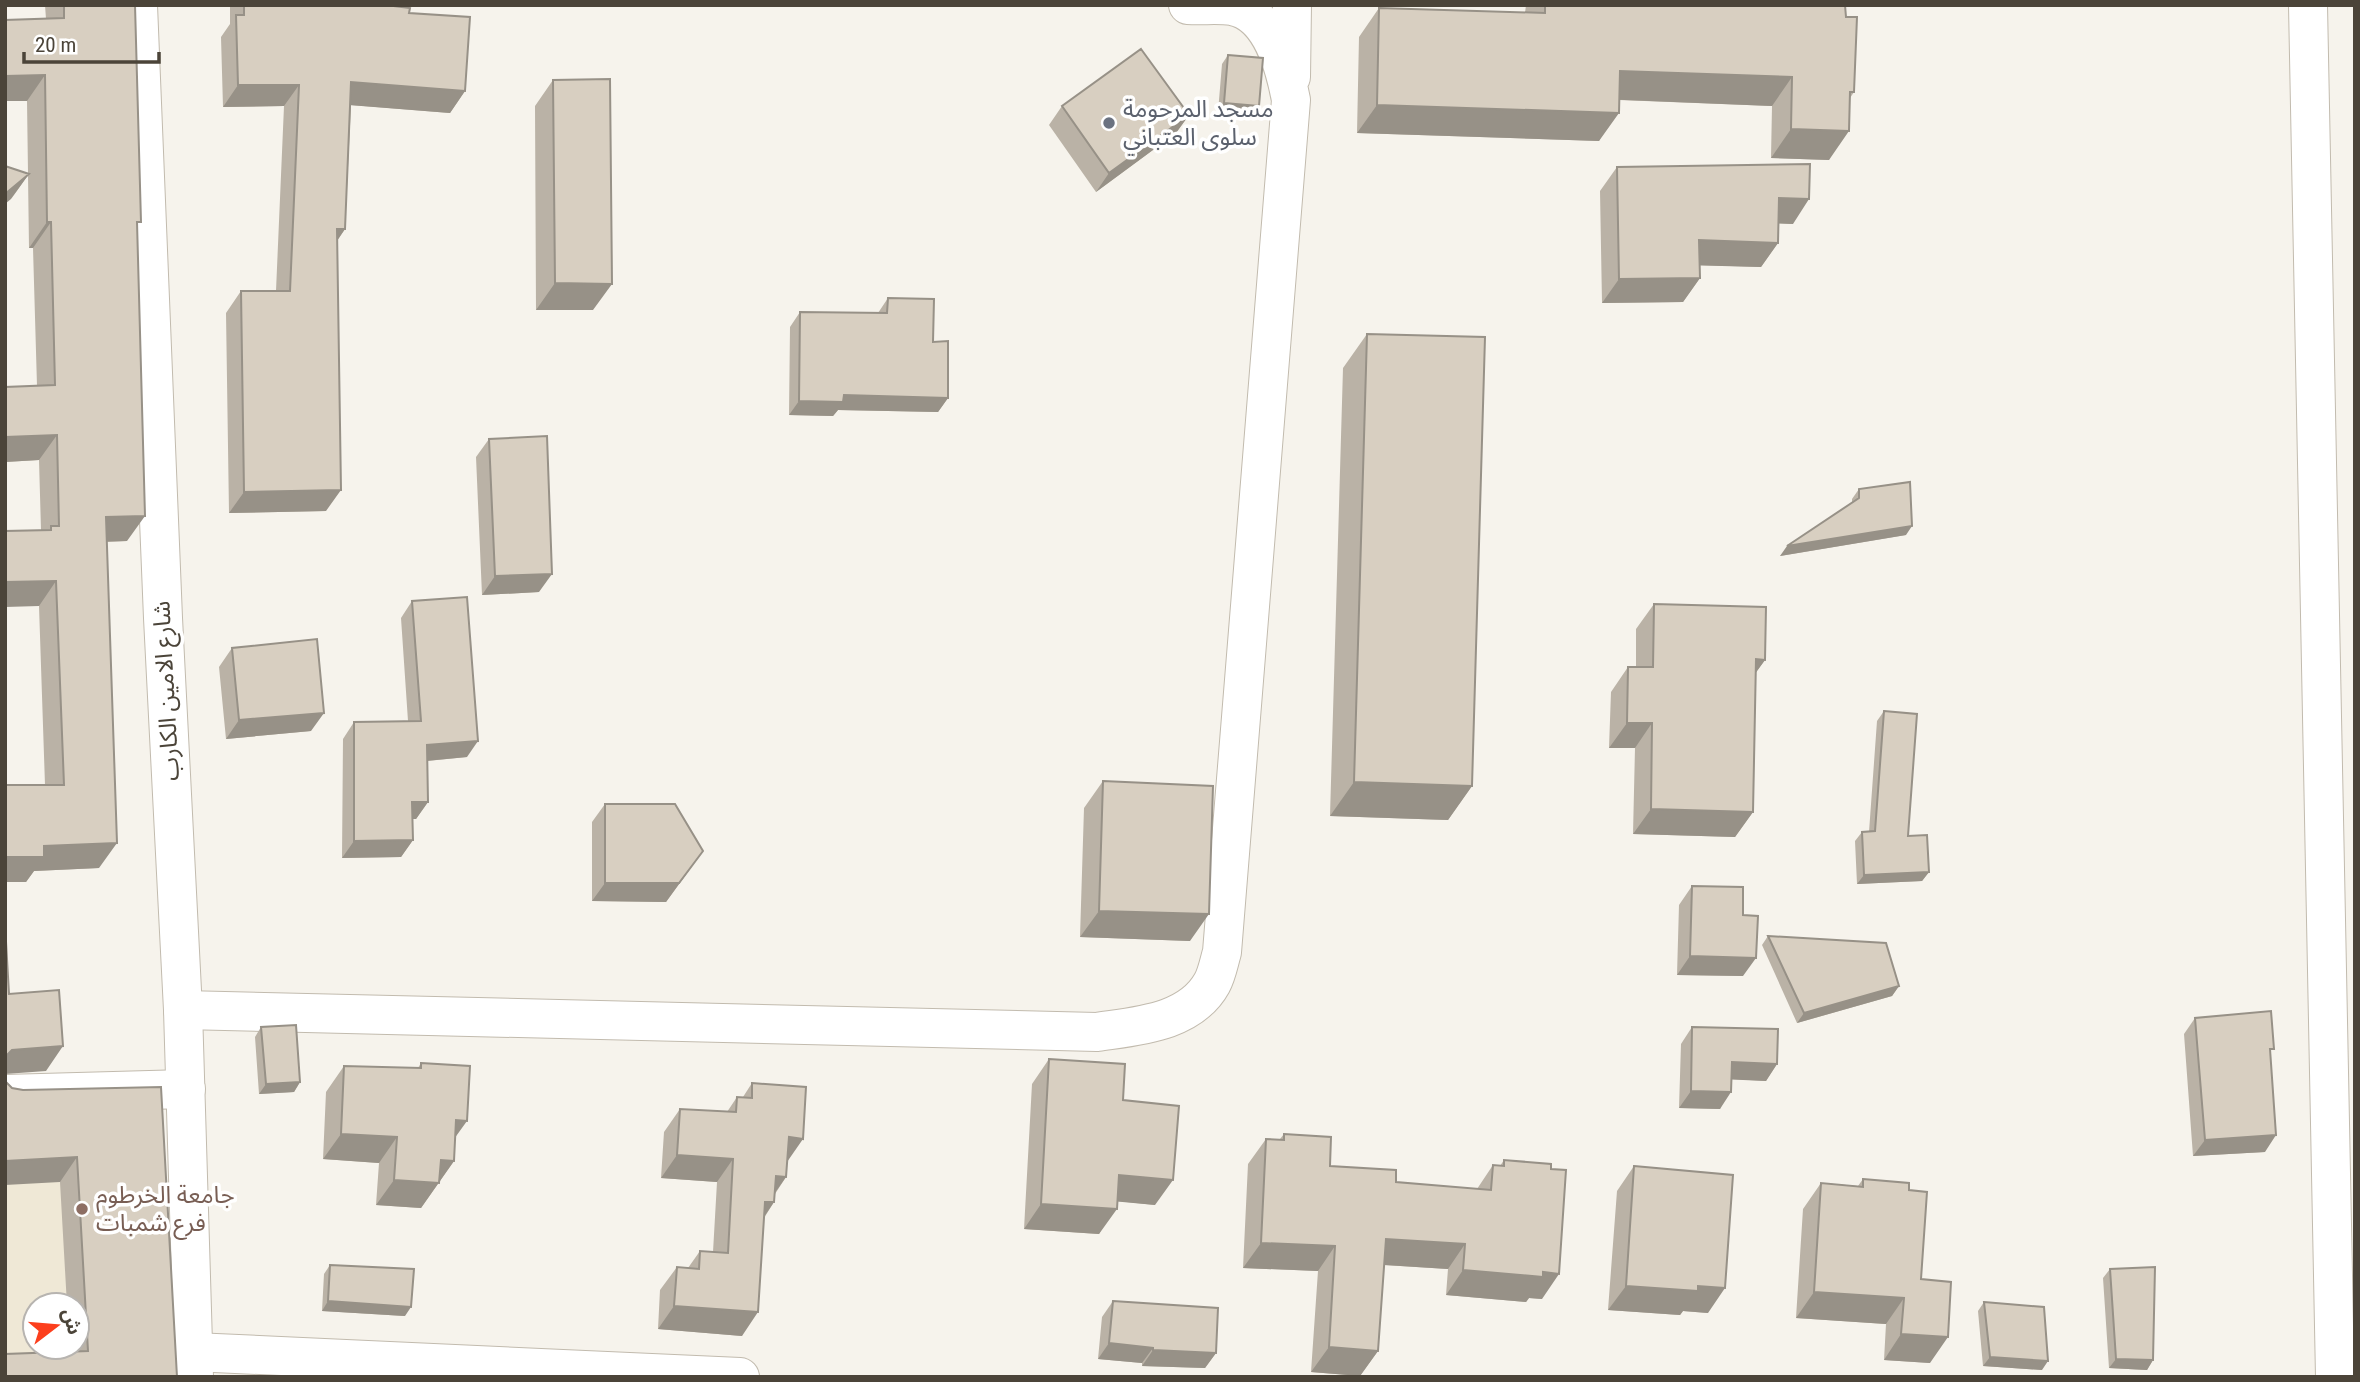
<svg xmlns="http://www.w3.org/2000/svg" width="2360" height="1382" font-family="'Roboto Condensed','Noto Sans Arabic',sans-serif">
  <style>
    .education { fill: #efe8d6; fill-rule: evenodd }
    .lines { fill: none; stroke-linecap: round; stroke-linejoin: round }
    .minor-casing { stroke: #c2bbae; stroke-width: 40 }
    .tertiary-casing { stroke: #c2bbae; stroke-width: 40 }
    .minor { stroke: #fff; stroke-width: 38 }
    .tertiary { stroke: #fff; stroke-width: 38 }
    .wall { fill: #bab2a6 }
    .shaded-wall { fill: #979187 }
    .building { fill: #d8cfc1; stroke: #979187; stroke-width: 2 }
    .worship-dot { fill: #6b7280; stroke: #fff; stroke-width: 2.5 }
    .education-dot { fill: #8d6e63; stroke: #fff; stroke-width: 2.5 }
    .labels { text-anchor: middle; stroke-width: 7; stroke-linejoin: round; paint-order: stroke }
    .worship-label { font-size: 24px; fill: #5b616d; stroke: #fff; text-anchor: start }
    .street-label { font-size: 24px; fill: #4b4439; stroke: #fff }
    .education-label { font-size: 24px; fill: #785e54; stroke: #fff; text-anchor: start }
  </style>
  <rect width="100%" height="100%" fill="#f6f3ec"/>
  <!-- education -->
  <path class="education" d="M154,1106L166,1377H5V1113ZM35,1305H77V1347H35Z"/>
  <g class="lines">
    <!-- minor casing -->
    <g class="minor-casing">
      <path id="minor" d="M2308,5L2335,1377
        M1291,77L1292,5
        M183,1010L1097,1032C1137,1026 1190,1023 1212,983C1217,974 1219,962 1222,952L1291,100C1285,68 1271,13 1232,6C1218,4 1202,6 1188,5
        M5,1094L186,1089
        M193,1352L740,1377"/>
    </g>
    <!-- tertiary casing -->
    <g class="tertiary-casing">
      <path id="tertiary" d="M138,5L163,618L183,1010L194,1377"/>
    </g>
    <!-- minor -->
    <use href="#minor" class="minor"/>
    <!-- tertiary -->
    <use href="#tertiary" class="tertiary"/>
  </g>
  <!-- wall -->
  <path class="wall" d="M45,5H135L137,227L127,541L107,542L99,868L34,871L26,882H5V785H45L39,606L41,530L39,460L5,462V387L37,386L33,248H29L28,175L11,199L28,173L27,101H5V20L46,19Z
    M230,5H385L409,13L465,91L450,113L351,105L345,229L337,241L326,511L229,513L226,313L241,291H276L284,106L223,107L221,37L230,24Z
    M1526,5H1845L1854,92L1850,98L1829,160L1771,158L1772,106L1619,100L1599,141L1357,133L1359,37L1379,8L1525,13Z
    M1228,55L1253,115L1218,112L1222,64Z
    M553,80L593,310H536L535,106Z
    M1062,106L1189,115L1176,133L1096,192L1049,125Z
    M1617,167L1793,224L1778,223V243L1761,267L1700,265V278L1683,302L1602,303L1600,191Z
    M888,298L933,342L948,398L938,412L838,410L833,416L789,415L790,327L800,312L878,313Z
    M1367,334L1472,786L1448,820L1330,816L1343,368Z
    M489,439L539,592L482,595L476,457Z
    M1859,489L1906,535L1780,556L1852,502V499Z
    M412,601L467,757L427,761L428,802L416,819H413V840L401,857L342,858L343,739L354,722L408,721L401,618Z
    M1654,604L1765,660L1756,672L1753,812L1735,837L1633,834L1635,748H1609L1611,692L1628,667H1636V629Z
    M232,648L311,731L226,739L219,667Z
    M1884,711L1908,836L1929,872L1922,881L1857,884L1855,841L1862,832H1869L1877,721Z
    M1103,781L1190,941L1080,937L1084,808Z
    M605,804L690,869L666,902L592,901V822Z
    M1692,886L1743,976L1677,975L1679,905Z
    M1768,936L1899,986L1892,996L1797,1023L1762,945Z
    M2195,1018L2265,1152L2193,1156L2184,1034Z
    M261,1027L300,1082L294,1092L259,1094L255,1037Z
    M1692,1027L1777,1064L1766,1081L1732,1079L1720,1109L1679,1108L1681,1044Z
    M1049,1059L1123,1100L1155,1205L1117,1201L1099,1234L1024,1229L1032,1084Z
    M421,1063L455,1138L454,1161L421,1208L376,1205L379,1163L323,1159L326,1092L344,1066L418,1068Z
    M752,1083L787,1161L786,1177L775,1194L774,1202L764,1218L742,1336L658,1329L660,1290L677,1267L688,1268L700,1251L713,1252L717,1182L661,1178L664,1132L680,1109L727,1112L737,1097H743Z
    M161,1087L177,1377L69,1352V1347H77V1305H67L60,1182L12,1088L23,1090Z
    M1284,1134L1330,1166L1396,1182L1477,1189L1493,1165L1500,1166L1504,1160L1542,1299L1529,1298L1526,1302L1446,1295L1448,1269L1384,1265L1378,1351L1360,1376L1311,1372L1318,1271L1243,1268L1248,1164L1266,1139H1280Z
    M1634,1166L1708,1313L1683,1311L1680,1315L1608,1310L1617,1191Z
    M1863,1179L1909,1190L1930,1363L1884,1360L1886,1324L1796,1318L1803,1209L1821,1183L1858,1186Z
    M330,1265L405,1316L322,1311L324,1274Z
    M2110,1269L2153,1360L2147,1370L2109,1368L2103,1278Z
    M1113,1301L1216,1353L1205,1368L1142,1366V1363L1098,1359L1102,1317Z
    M1984,1302L2042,1370L1983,1366L1978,1311Z"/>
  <!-- shaded-wall -->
  <path class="shaded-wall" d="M1620,71L1792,77L1772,106L1600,99Z
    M45,75L27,101H5V76Z
    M351,82L465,91L450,113L336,104Z
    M238,85H299L284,106L223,107Z
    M1224,103L1259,106L1253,115L1218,112Z
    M1377,105L1619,113L1599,141L1357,133Z
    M1189,115L1176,133L1096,192L1109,173Z
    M1791,129L1849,131L1829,160L1771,158Z
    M29,174L11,199L5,204V194Z
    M1779,198L1809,199L1793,224L1762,223Z
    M47,222H51L33,248H29Z
    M337,229H345L330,251Z
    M1699,240L1778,243L1761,267L1682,265Z
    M1700,278L1683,302L1602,303L1619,279Z
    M555,283L612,284L593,310H536Z
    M844,395L948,398L938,412L838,410L833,416L789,415L799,401Z
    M57,435L39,460L5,462V437Z
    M341,490L326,511L229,513L244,492Z
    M145,516L127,541L88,542L106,517Z
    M1912,526L1906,535L1780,556L1787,546Z
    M552,574L539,592L482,595L495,576Z
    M56,581L39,606L5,607V582Z
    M1756,659L1765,660L1747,685Z
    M324,713L311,731L226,739L239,720Z
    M1627,723H1652L1635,748H1609Z
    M478,741L467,757L415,762L427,745Z
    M1354,782L1472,786L1448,820L1330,816Z
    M412,802H428L416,819H401Z
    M1651,809L1753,812L1735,837L1633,834Z
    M413,840L401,857L342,858L354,841Z
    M117,843L99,868L34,871L26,882H5V857L44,846Z
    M703,851L666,902L592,901L605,883Z
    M1929,872L1922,881L1857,884L1864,875Z
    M1099,911L1209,914L1190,941L1080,937Z
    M1690,956L1756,958L1743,976L1677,975Z
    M1899,986L1892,996L1797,1023L1804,1013Z
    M63,1046L46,1071L5,1074V1057L12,1050Z
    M1732,1062L1777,1064L1766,1081L1720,1079Z
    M300,1082L294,1092L259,1094L266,1084Z
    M1691,1091L1731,1092L1720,1109L1679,1108Z
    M456,1120L467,1121L449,1146Z
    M341,1134L397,1137L379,1163L323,1159Z
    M2276,1135L2265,1152L2193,1156L2205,1140Z
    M789,1137L803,1139L787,1162Z
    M677,1155L733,1159L717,1182L661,1178Z
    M77,1157L60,1182L5,1185V1161Z
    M441,1160L454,1161L421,1208L376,1205L394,1180Z
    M1119,1175L1173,1180L1155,1205L1101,1200Z
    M776,1176L786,1177L770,1200Z
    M765,1202H774L758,1226Z
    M1041,1204L1117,1209L1099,1234L1024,1229Z
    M1386,1239L1465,1244L1448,1269L1369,1264Z
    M1261,1243L1335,1246L1318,1271L1243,1268Z
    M1463,1270L1543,1272L1559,1274L1542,1299L1529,1298L1526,1302L1446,1295Z
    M1626,1286H1698L1725,1288L1708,1313L1683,1311L1680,1315L1608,1310Z
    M1814,1292L1904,1298L1886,1324L1796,1318Z
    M328,1301L411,1307L405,1316L322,1311Z
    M674,1306L758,1312L742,1336L658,1329Z
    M1901,1334L1948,1337L1930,1363L1884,1360Z
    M1109,1343L1153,1348L1142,1363L1098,1359Z
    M1329,1347L1378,1351L1360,1376L1311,1372Z
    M1153,1350L1216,1353L1205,1368L1142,1366Z
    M1990,1357L2048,1361L2042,1370L1983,1366Z
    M2116,1359L2153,1360L2147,1370L2109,1368Z"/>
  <!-- building -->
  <path class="building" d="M64,5H135L141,222H137L145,516L106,517L117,843L44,846V857H5V785H64L56,581L5,582V531L51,530V526H59L57,435L5,437V387L55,385L51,222H47L45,75L5,76V20L64,18Z
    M244,5H385L410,8L409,13L470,17L465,91L351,82L345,229H337L341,490L244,492L241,291H290L299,85H238L236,15H244Z
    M1545,5H1845L1846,17H1857L1854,92H1850L1849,131L1791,129L1792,77L1620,71L1619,113L1377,105L1379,8L1545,13Z
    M1141,49L1189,115L1109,173L1062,106Z
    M1228,55L1263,58L1259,106L1224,103Z
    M610,79L612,284L555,283L553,80Z
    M1810,164L1809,199L1779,198L1778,243L1699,240L1700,278L1619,279L1617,167Z
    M5,166L29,174L5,194Z
    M888,298L934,299L933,342L948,341V398L844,395L843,402L799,401L800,312L887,313Z
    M1367,334L1485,337L1472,786L1354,782Z
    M547,436L552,574L495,576L489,439Z
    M1910,482L1912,526L1787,546L1859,498V489Z
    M467,597L478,741L427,745L428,802H412L413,840L354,841V722L421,721L412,601Z
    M1654,604L1766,607L1765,660L1756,659L1753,812L1651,809L1652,723H1627L1628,667H1653Z
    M317,639L324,713L239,720L232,648Z
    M1884,711L1917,714L1908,836L1927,835L1929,872L1864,875L1862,832L1875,831Z
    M1103,781L1213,786L1209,914L1099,911Z
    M605,804H675L703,851L679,883H605Z
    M1692,886L1743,887V915L1758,916L1756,958L1690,956Z
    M5,924L9,994L59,990L63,1046L12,1050L5,1057Z
    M1768,936L1886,943L1899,986L1804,1013Z
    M2271,1011L2274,1049H2270L2276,1135L2205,1140L2195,1018Z
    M296,1025L300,1082L266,1084L261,1027Z
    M1692,1027L1778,1029L1777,1064L1732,1062L1731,1092L1691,1091Z
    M1049,1059L1125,1064L1123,1100L1179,1106L1173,1180L1119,1175L1117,1209L1041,1204Z
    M421,1063L470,1066L467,1121L456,1120L454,1161L441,1160L439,1183L394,1180L397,1137L341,1134L344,1066L421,1068Z
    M5,1081L12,1088L23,1090L161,1087L177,1377H5V1354L88,1351L77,1157L5,1161Z
    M752,1083L806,1087L803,1139L789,1137L786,1177L776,1176L774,1202H765L758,1312L674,1306L677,1267L699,1269L700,1251L728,1253L733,1159L677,1155L680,1109L736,1112L737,1097L752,1098Z
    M1284,1134L1331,1137L1330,1166L1396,1170V1182L1491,1190L1493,1165L1504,1166V1160L1551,1164V1169L1566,1170L1559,1274L1543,1272V1277L1463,1270L1465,1244L1386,1239L1378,1351L1329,1347L1335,1246L1261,1243L1266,1139L1284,1140Z
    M1634,1166L1733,1175L1725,1288L1698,1286V1291L1626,1286Z
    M1863,1179L1909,1183V1190L1927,1192L1921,1279L1951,1282L1948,1337L1901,1334L1904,1298L1814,1292L1821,1183L1863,1187Z
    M330,1265L414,1269L411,1307L328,1301Z
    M2155,1267L2153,1360L2116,1359L2110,1269Z
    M1113,1301L1218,1308L1216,1353L1153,1350V1348L1109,1343Z
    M1984,1302L2044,1307L2048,1361L1990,1357Z"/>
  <!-- markers -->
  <circle class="worship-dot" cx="1109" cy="123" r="7"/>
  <circle class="education-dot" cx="82" cy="1209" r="7"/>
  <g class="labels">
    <!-- worship labels -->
    <g class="worship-label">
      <text x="1123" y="117">مسجد المرحومة<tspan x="1123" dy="28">سلوى العتباني</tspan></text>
    </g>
    <!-- street labels -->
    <g class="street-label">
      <text transform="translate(166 691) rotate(-93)" y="8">شارع الامين الكارب</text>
    </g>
    <!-- education labels -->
    <g class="education-label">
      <text x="96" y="1203">جامعة الخرطوم<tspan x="96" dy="28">فرع شمبات</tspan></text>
    </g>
  </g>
  <!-- border -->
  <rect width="2360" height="1382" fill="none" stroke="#4b4439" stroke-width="14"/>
  <!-- north arrow -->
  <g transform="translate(56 1326) rotate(74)"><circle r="33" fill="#ffffff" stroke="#b7b4b0" stroke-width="2"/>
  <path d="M0-5L12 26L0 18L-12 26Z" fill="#fc3f1d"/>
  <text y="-10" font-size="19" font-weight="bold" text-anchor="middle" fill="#4b4439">ش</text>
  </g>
  <!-- scale -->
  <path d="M24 52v10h135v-10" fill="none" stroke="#4b4439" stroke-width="3.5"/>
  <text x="35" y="52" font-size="21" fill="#4b4439" stroke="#ffffff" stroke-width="5" paint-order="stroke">20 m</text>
</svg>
